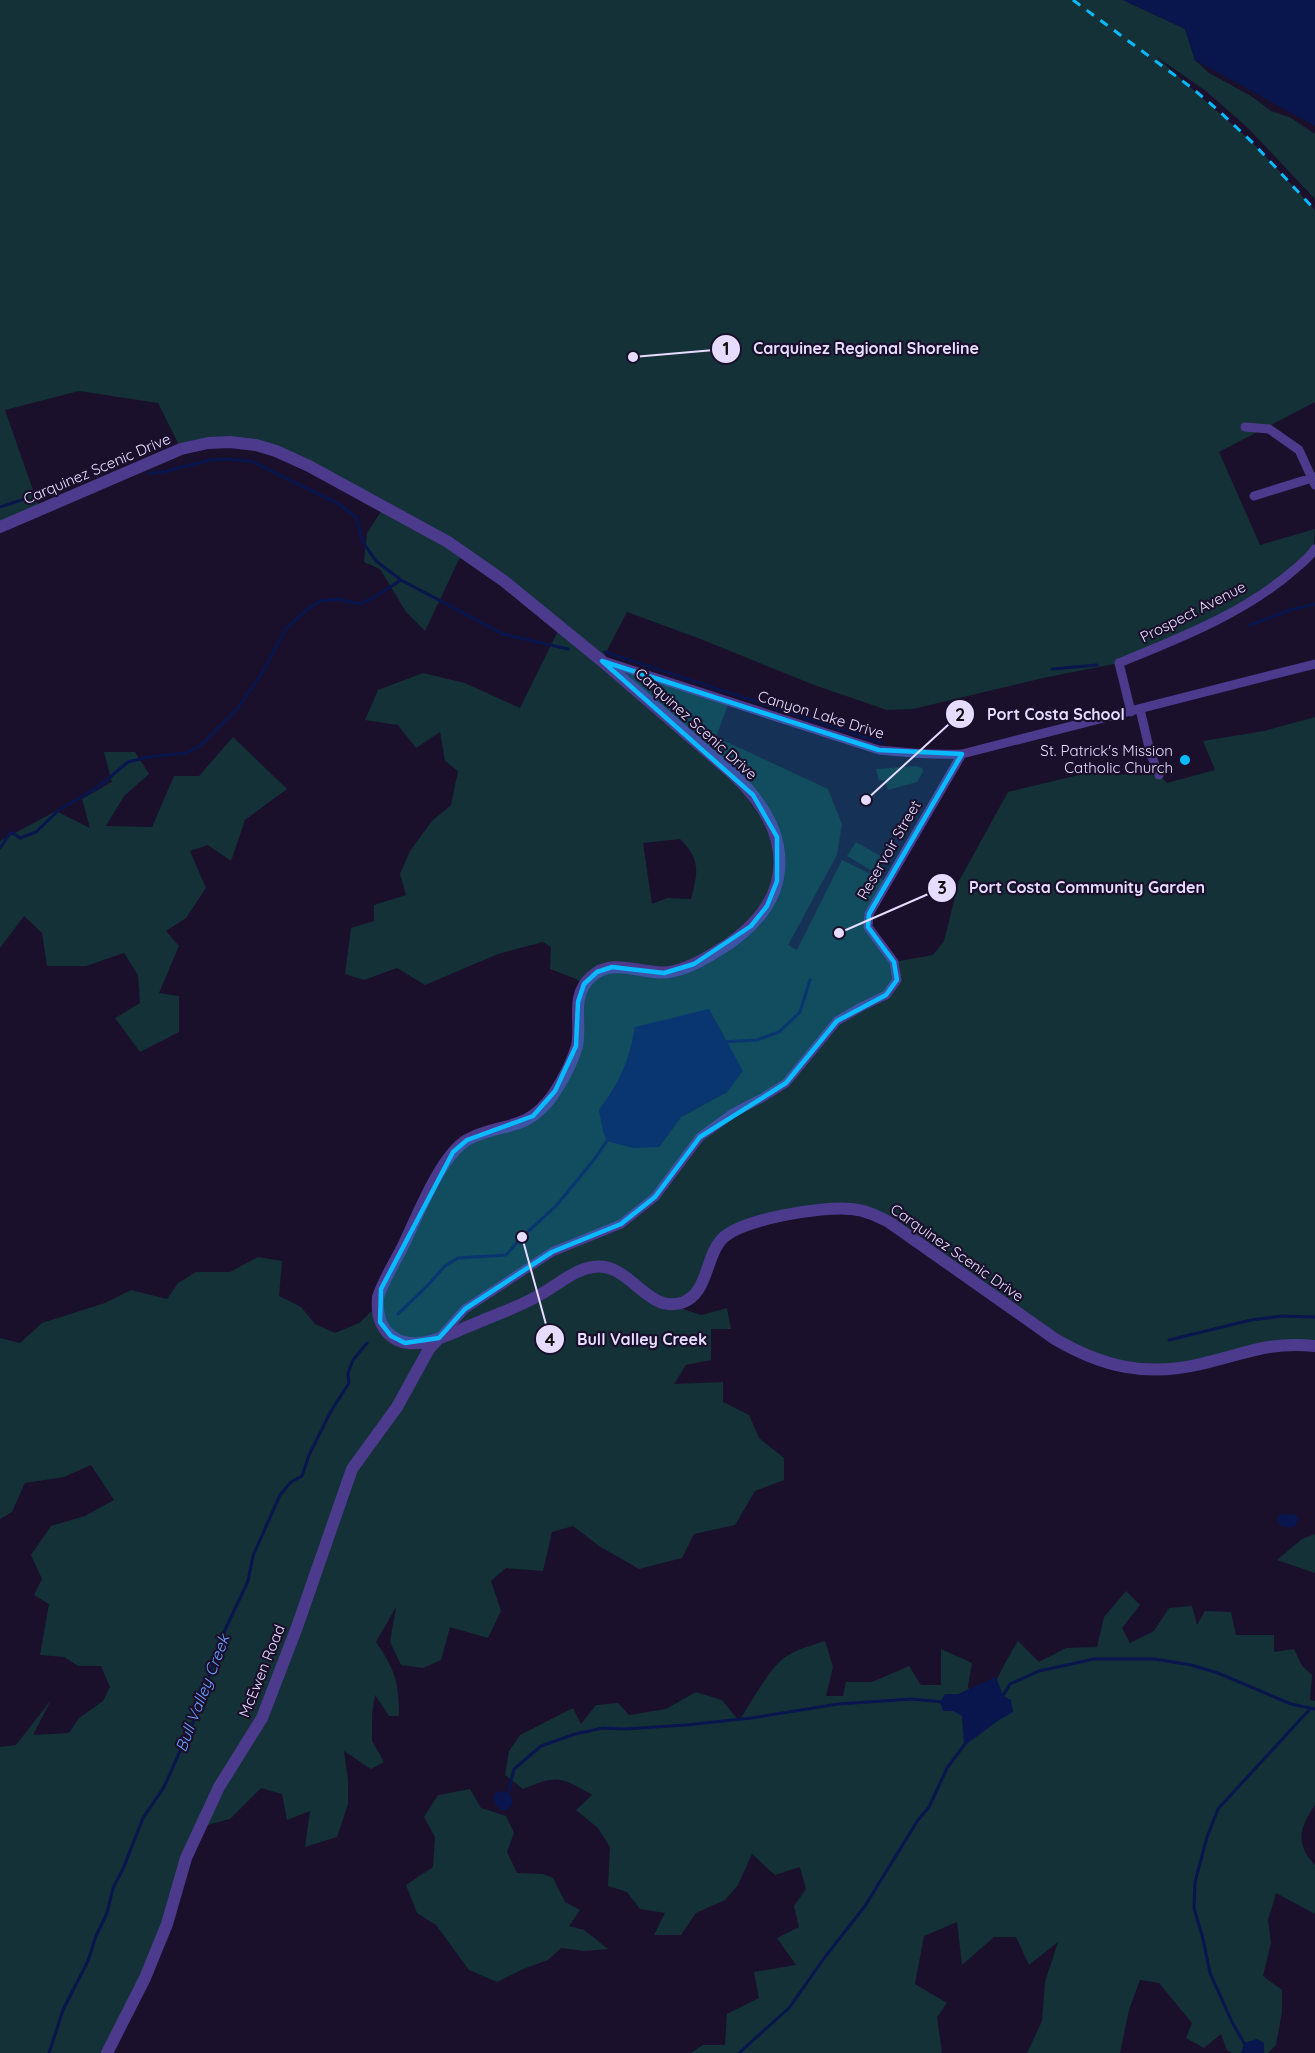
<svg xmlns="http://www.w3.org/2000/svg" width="1315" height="2053" font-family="Quicksand,sans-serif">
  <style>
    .green { fill: #133137; fill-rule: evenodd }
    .water { fill: #09164d }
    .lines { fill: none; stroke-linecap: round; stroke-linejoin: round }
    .stream { stroke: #09164d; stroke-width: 3 }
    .minor { stroke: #4c3a8d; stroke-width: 9 }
    .tertiary { stroke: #4c3a8d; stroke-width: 12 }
    .rail { stroke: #08baff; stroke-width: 3; stroke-dasharray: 9 8; stroke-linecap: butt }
    .marked { fill: #08baff; fill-opacity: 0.2; stroke: #08baff; stroke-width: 4.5; stroke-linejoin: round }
    .poi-dot { fill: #08baff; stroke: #1a102c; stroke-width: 2 }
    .labels { text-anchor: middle; stroke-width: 4.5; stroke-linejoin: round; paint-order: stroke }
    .street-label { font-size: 15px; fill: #e6dcff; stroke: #1a102c }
    .poi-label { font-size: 15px; fill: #e6dcff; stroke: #1a102c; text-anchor: end }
    .water-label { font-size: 16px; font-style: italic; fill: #6a9fff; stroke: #1a102c }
    .leader { fill: none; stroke: #e6dcff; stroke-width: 2 }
    .callout-dot { fill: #e6dcff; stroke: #1a102c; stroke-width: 2 }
    .mark-label { font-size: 18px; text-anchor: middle; font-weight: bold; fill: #111 }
    .callout-label { font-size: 16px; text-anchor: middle; font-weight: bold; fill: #e6dcff; stroke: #1a102c; stroke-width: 4.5; stroke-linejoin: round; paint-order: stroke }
  </style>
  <rect width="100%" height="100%" fill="#1a102c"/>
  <!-- green -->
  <path class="green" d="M0,0H1123L1185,29L1195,60L1209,73L1251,96L1271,111L1291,118L1315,134V199L1248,128L1206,91L1154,55L1253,143L1315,210V402L1219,452L1260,545L1315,529L1313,553L1227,614L1119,663L1043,678L913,709L887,710L814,685L698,638L627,612L602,660L729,702L716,737L828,789L842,824L837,855L788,945L797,950L842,860L889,883L869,914L868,927L894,962L933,955L944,941L959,881L1008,792L1083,774L1159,775L1167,783L1215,770L1203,741L1264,731L1315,717V1346L1298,1344L1181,1368L1090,1357L901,1229L842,1208L729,1233L698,1291L668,1304L701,1315L727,1308L731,1329H711V1360L686,1365L674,1384L723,1382V1402L749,1415L759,1438L784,1458V1480L755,1491L735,1525L694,1534L682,1558L639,1569L599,1546L573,1526L552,1532L543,1571L506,1568L491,1581L501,1611L488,1638L450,1627L441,1660L423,1668L401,1665L390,1642L396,1607L376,1642C395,1670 399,1682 399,1716H389L375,1695L372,1715V1741L384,1762L371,1769L344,1751L348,1780V1804L337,1837L305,1847L310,1811L287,1820L282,1794L261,1788L230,1819L200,1827L167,1924L107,2053H0V1747L16,1745L51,1700L33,1735L69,1733L79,1718L103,1701L110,1687L101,1666H78L64,1657L40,1655L49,1604L34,1595L42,1579L31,1555L51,1526L85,1516L114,1500L91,1465L64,1477L25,1483L12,1512L0,1519V1338L20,1343L42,1323L105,1303L131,1290L167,1299L178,1283L196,1272H230L258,1257L282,1261L279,1296L301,1307L315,1324L335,1333L359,1323L377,1306L453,1152L524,1122L568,1069L584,985L576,979L550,969L551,947L543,942L498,954L425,985L397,968L364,980L345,974L351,928L374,921V905L406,895L400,874L410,851L432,821L451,805L458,771L445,761L440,732L416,748L398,725L365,720L378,690L423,673L465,683L520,708L560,627L463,551L425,631L406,612L380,569L364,562L367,533L384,507L256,445L181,449L158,403L79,391L5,410L40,510L0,527ZM680,839C701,860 698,872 691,899L667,898L652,904L643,843ZM635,1027L727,1092L681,1117L659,1147L600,1110C620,1081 629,1063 635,1027Z
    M233,737L287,789L245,820L231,861L208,845L190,851L206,888L186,918L166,931L179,946L159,993L179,996V1032L140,1052L115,1018L140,1003L138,975L124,953L86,966H47L42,933L24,916L0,948V841L56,811L90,828L82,799L112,782L104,752H135L149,774L124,796L106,826L152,827L174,776H199Z
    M916,766L922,768L923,772L917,782L888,790L885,780L879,781L876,769Z
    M856,842L884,858L876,873L847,856Z
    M1315,1534V1573L1277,1560L1302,1539Z
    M1126,1591L1140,1605L1122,1628L1130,1643L1154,1631L1169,1608L1192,1606L1197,1625L1205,1611L1231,1612L1236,1635H1274V1652L1294,1649L1302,1666L1312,1675L1310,1700L1315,1701V1805C1299,1828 1295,1844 1315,1865V1914L1276,1893L1268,1920L1271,1943L1263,1976L1282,1990V2012L1276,2045L1268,2053H1232L1227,2050L1221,2034L1204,2048L1186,2038L1192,2023L1159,1983L1140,1980L1129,2010L1120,2053H1027L1042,2021L1045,1982L1058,1942L1029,1965L1016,1937H994L962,1965L957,1922L924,1936L915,1984L947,2003L937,2017L942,2053H691L703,2045H725L727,2014L759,1998L754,1972L796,1965L777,1938L799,1927L794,1906L806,1889L800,1867L775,1875L752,1854L738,1885L725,1900L696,1913L681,1935H654L665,1913L640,1909L627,1892L608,1886L610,1847L598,1828L576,1810L592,1795C560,1776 557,1775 523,1789L505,1775L509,1751L520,1735L573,1708L581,1724L596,1705L618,1703L629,1715L666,1709L696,1692L722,1700L739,1721C751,1703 768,1670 784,1658C796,1649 811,1646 825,1641L833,1667L826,1696H843L846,1682H872L909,1666L921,1685H941V1649L972,1663L968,1686L977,1719L1005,1663L1018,1641L1039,1662L1066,1648L1097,1647L1104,1617Z
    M470,1789L481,1808L506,1816L514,1833L507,1852L517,1873L543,1874L553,1878L565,1902L580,1910L569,1926L584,1930L608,1949L585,1951L561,1948L548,1960L523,1969L497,1982L469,1970L436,1925L417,1913L406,1885L433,1867L435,1837L424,1817L438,1795Z"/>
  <!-- water -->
  <path class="water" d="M1123,0H1315V126L1195,60L1185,29Z
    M709,1009L743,1071L727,1092L681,1117L659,1147L633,1148L607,1141L603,1131L599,1110C620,1081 629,1063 635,1027Z
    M1293,1514L1299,1518L1295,1526L1290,1528L1279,1525L1277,1519L1279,1515Z
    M996,1677L1003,1696L1011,1700L1013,1712L999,1720L964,1746L962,1716L953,1711H943L940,1702L945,1694H958Z
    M498,1791L508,1793L512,1798V1804L507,1810H501L495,1804L493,1796Z
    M1257,2039L1264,2043V2053H1241L1244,2043Z"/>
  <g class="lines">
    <!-- stream -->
    <path class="stream" d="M149,473L163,472L210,460L225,459L251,461L337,503L356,517L363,542L376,561L401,580L503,634L568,649
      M0,507L27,498
      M1250,625L1290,610L1315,604
      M605,652L882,743
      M1052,669L1097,665
      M0,848L11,832L20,838L36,832L59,810L98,787L128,762L148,757L186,753L200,746L237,709L261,675L285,630L305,611L320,601L338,599L359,604L373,598L401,580
      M722,1042L757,1040L779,1032L800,1012L810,980
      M398,1314L427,1286L445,1266L458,1258L506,1255L522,1237L556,1206L593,1161L609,1138
      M1169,1340L1251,1320L1283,1316L1315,1317
      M1001,1699L1010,1684L1039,1671L1094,1659H1155L1191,1665L1218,1673L1291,1704L1315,1709
      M508,1793L514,1769L541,1746L575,1734L603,1728L625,1729L686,1725L751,1718L838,1704L912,1699L943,1702
      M1244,2043L1232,2022L1210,1973L1203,1939L1194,1908L1195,1882L1207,1837L1218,1809L1309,1710
      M49,2053L63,2010L88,1961L96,1936L107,1913L113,1888L123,1869L143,1818L164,1787L194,1720L225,1630L248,1581L253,1556L280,1495L291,1482L302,1476L309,1455L331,1411L349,1383L348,1373L353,1360L367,1343
      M739,2053L789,2008L825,1957L865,1906L918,1820L929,1807L947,1768L965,1744"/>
    <!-- minor -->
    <path class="minor" d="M1245,427L1269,429L1299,450L1315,485
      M1254,496L1315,477
      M607,662L879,750C907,753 934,755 962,754L1315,664
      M1140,709L1150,752L1159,775
      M1131,712L1119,663C1180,638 1245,613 1295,569C1302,563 1310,557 1315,549
      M441,1336L465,1309L552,1252L621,1224L655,1197L700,1137L733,1113L762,1098L786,1083L837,1021L861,1007L886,995L897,980L894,962L868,927L869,914L962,754"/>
    <!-- tertiary -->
    <path class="tertiary" d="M0,527L181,449L208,443L230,442L256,445L276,451L309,466L448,542L504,581L602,661L733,774C793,830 799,896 727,945C711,955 693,967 674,971C647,978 614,955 591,977C570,996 582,1022 577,1046C572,1063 563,1080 553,1095C525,1134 502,1121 467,1140C441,1155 417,1217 404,1244C395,1262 384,1279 378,1297C377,1310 378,1321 386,1331C410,1359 452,1332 479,1322C499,1313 522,1306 541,1294C558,1285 573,1270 593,1267C629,1261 646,1313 681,1303C708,1295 705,1258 721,1240C740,1219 822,1206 851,1209C865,1210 877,1216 889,1222L1055,1339C1103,1367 1146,1377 1201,1364C1245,1354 1268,1341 1315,1346
      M107,2053L145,1978L167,1924L186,1858L219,1787L262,1718L297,1627L352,1469L397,1407L429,1349L438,1339"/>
    <!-- rail -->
    <path class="rail" d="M1073,0L1192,88L1218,110L1253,143L1315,210"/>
  </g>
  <!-- marked area -->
  <path class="marked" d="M602,661L879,750L962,754L869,914L868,927L894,962L897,980L886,995L837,1021L786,1083L700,1137L655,1197L621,1224L552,1252L465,1309L439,1338L405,1343L391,1336L380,1322L381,1289L453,1152L467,1140L533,1116L555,1091L576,1046L578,1002L584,984L597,972L612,967L664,973L694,964L751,926L767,906L777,881V837L753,795Z"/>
  <!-- markers -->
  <circle class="poi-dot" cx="1185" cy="760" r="6"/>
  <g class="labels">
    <!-- street labels -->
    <g class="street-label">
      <text transform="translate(97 469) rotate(-23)" y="5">Carquinez Scenic Drive</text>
      <text transform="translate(1193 612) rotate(-27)" y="5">Prospect Avenue</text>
      <text transform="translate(821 715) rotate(17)" y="5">Canyon Lake Drive</text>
      <text transform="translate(696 724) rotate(42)" y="5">Carquinez Scenic Drive</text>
      <text transform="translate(889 850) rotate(-60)" y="5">Reservoir Street</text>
      <text transform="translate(957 1253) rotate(35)" y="5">Carquinez Scenic Drive</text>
      <text transform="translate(262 1671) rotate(-68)" y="5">McEwen Road</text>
    </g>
    <!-- poi labels -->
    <g class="poi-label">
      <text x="1173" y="756">St. Patrick's Mission<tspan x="1173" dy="17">Catholic Church</tspan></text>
    </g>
    <!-- water labels -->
    <g class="water-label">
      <text transform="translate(202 1693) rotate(-69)" y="6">Bull Valley Creek</text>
    </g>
  </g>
  <!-- callouts -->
  <path class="leader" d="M633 357L726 349M866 800L960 714M839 933L942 888M522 1237L550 1339"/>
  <g class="callout-dot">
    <circle cx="633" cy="357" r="6"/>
    <circle cx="866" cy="800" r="6"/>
    <circle cx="839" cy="933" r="6"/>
    <circle cx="522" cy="1237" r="6"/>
    <circle cx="726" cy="349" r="15"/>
    <circle cx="960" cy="714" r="15"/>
    <circle cx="942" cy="888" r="15"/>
    <circle cx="550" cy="1339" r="15"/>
  </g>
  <g class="mark-label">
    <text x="726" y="355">1</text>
    <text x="960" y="721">2</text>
    <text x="942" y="894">3</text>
    <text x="550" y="1346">4</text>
  </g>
  <g class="callout-label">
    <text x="866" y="354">Carquinez Regional Shoreline</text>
    <text x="1056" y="720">Port Costa School</text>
    <text x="1087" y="893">Port Costa Community Garden</text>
    <text x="642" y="1345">Bull Valley Creek</text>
  </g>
</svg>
